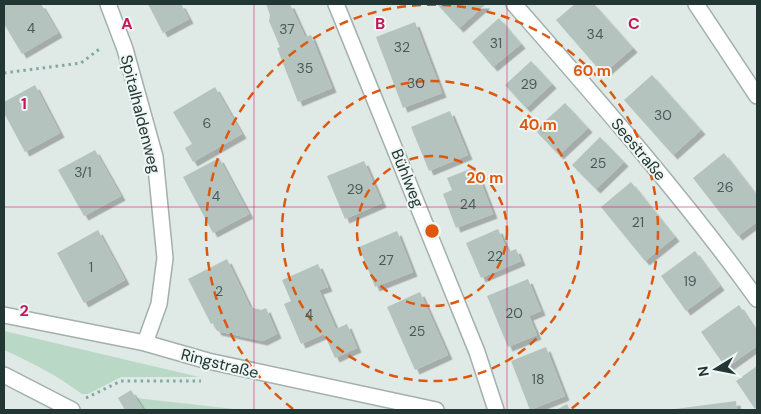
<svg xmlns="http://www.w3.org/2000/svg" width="761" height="414" font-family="'DM Sans',sans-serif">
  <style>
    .green { fill: #bad8c6 }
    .building { fill: #b5c3bf; filter: url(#shadow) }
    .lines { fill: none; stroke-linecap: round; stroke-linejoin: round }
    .minor-casing { stroke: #a3b0ad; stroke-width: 18 }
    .path { stroke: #83a9a2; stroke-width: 3; stroke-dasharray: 2.5 4; stroke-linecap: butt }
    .minor { stroke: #fff; stroke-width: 15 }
    .grid { fill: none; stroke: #c2185b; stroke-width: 1; stroke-opacity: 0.55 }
    .ring { fill: none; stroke: #de570e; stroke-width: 2.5; stroke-dasharray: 9 6 }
    .labels { text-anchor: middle; stroke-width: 4; stroke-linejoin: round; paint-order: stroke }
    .number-label { font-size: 14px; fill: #475a57 }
    .street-label { font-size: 16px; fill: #223734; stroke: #eff6f3 }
    .grid-label { font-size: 16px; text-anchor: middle; font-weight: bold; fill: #c2185b; stroke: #eff6f3; stroke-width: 4; stroke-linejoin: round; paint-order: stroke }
    .centre { fill: #de570e; stroke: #eff6f3; stroke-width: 2.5 }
    .ring-label { font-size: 15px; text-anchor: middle; font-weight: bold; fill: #de570e; stroke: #eff6f3; stroke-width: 4; stroke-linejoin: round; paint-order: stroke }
  </style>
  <defs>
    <filter id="shadow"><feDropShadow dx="4.5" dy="4.5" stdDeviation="0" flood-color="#0004"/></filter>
  </defs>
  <rect width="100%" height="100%" fill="#dfe9e6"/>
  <!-- green -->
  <path class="green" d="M4,331L199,377H121L88,394H82C58,376 31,362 4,350Z
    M136,398L243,410H144Z"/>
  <!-- building -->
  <path class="building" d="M4,4H41L58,33L22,54L4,24Z
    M148,4H181L189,19L163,33Z
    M266,4H290L305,37L311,35L332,88L298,102L277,48L280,47L269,21L270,15Z
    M437,4H486L459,28Z
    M575,4H594L633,48L603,74L556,20Z
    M499,18L521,44L493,67L472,42Z
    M415,22L442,93L403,108L376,37Z
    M531,61L552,84L526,108L505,85Z
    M652,75L701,130L673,155L624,100Z
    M35,85L60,133L25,152L4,113V102Z
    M215,87L242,134L193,162L185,148L192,144L173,112Z
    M565,103L588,128L559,155L535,130Z
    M450,111L468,155L429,171L411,127Z
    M600,137L624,162L596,189L572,165Z
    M95,150L121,196L84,216L58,170Z
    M724,153L757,196V222L738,236L693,178Z
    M219,158L249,214L213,233L183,177Z
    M364,161L382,203L345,219L327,176Z
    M475,167L493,214L456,228L443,194L452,190L447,178Z
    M631,182L675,237L645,261L601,207Z
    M498,229L508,252L516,249L521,261L481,278L466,243Z
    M98,230L125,280L84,303L57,253Z
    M397,231L413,272L375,287L359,247Z
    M695,251L720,286L686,311L661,276Z
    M227,259L250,307L261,310L266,308L277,334L263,341L217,331L213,323L211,324L188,279Z
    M318,264L328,287L319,290L336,329L347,324L357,348L335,358L324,334L301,344L284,304L291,301L282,280Z
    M528,279L541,311L529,316L537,335L508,347L487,296Z
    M420,292L448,355L415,370L387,307Z
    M739,305L757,332V346L726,368L701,332Z
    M546,347L565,396L530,410L511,361Z
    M757,366V407L755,409L736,381Z
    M131,390L136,398L144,410H125L118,398Z
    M736,401L737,410H675V409Z
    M567,404L570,410H556Z"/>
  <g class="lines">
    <!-- minor casing -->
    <g class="minor-casing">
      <path id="minor" d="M108,4L125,49L155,157L165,258L159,304L145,343
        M336,4L477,352L496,410
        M514,4C598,100 682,195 757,299
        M696,4L757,96
        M4,315L145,343L208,361L436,410
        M4,375L72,410"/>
    </g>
    <!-- path -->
    <path class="path" d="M4,73L81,63L102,47
      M86,398L121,381H201"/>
    <!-- minor -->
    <use href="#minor" class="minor"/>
  </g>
  <!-- grid -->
  <path class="grid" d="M254,4V410M507,4V410M4,207H757"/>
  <!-- distance rings -->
  <g class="ring">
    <circle cx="432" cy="231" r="75"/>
    <circle cx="432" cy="231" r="150"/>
    <path d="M293 409A226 226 0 1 1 571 409"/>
  </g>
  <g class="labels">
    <!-- number labels -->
    <g class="number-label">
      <text x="31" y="33">4</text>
      <text x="287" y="34">37</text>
      <text x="595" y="39">34</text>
      <text x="496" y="48">31</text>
      <text x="402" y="52">32</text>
      <text x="305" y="73">35</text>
      <text x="416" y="88">30</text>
      <text x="529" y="89">29</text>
      <text x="663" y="120">30</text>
      <text x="207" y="128">6</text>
      <text x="598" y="168">25</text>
      <text x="83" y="177">3/1</text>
      <text x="725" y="192">26</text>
      <text x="355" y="194">29</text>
      <text x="216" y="201">4</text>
      <text x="468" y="209">24</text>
      <text x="638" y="227">21</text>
      <text x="495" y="261">22</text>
      <text x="386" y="265">27</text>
      <text x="91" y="272">1</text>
      <text x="690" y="286">19</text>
      <text x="219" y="296">2</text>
      <text x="514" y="318">20</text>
      <text x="309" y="319">4</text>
      <text x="417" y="336">25</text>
      <text x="538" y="384">18</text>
    </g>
    <!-- street labels -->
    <g class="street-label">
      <text transform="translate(141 114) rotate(76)" y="6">Spitalhaldenweg</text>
      <text transform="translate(639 149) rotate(50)" y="6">Seestraße</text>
      <text transform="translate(408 178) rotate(68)" y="6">Bühlweg</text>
      <text transform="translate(220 363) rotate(14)" y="6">Ringstraße</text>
    </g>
  </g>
  <g class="grid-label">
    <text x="127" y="29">A</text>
    <text x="380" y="29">B</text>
    <text x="634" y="29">C</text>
    <text x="24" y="109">1</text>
    <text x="24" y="316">2</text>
  </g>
  <circle cx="432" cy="231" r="8" class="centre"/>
  <g class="ring-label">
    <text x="592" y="76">60 m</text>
    <text x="538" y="130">40 m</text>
    <text x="485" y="183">20 m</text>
  </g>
  <!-- border -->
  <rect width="761" height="414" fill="none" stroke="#223734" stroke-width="10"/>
  <!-- north arrow -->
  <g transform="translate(716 369) rotate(260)" stroke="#eff6f3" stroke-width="4" paint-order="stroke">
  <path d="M0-4L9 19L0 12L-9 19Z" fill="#223734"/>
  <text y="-8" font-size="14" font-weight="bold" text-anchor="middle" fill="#223734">N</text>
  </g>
</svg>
